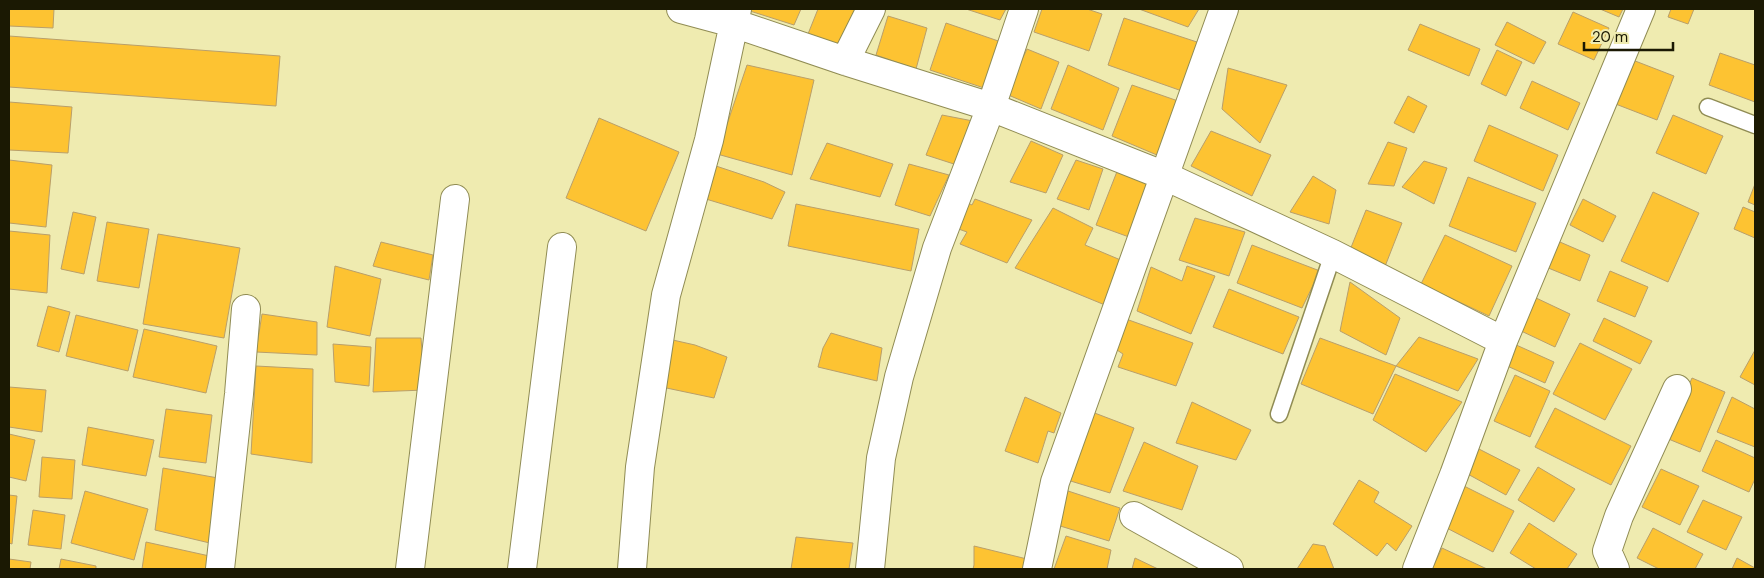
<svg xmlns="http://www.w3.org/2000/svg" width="1764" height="578" font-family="'DM Sans',sans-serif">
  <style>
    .building { fill: #fdc332; stroke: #b99f6a }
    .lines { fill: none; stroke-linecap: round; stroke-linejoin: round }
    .service-casing { stroke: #908c54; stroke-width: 19 }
    .minor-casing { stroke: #908c54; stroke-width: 30 }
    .service { stroke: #fff; stroke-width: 16 }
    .minor { stroke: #fff; stroke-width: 28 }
  </style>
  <rect width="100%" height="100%" fill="#efebb0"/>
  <!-- building -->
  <path class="building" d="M9,9H54L53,28L9,26Z
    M750,9H801L794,25L750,11Z
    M818,9H860L843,46L808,34Z
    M966,9H1006L1000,20Z
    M1042,9H1087L1102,14L1089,51L1034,32Z
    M1139,9H1199L1188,27Z
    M1600,9H1623L1619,17Z
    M1671,9H1694L1688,24L1668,17Z
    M1573,12L1609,28L1594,60L1558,44Z
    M888,16L927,28L916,69L876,55Z
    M1124,18L1203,44L1182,91L1108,65Z
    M1507,22L1546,42L1534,64L1495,45Z
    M946,23L1007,44L990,90L930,70Z
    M1420,24L1480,49L1469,76L1408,50Z
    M9,36L280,56L276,106L9,87Z
    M1027,49L1059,62L1041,109L1006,94Z
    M1497,50L1522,62L1506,96L1481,84Z
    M1720,53L1755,65V102L1709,85Z
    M1630,59L1674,76L1657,120L1613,103Z
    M747,65L814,80L792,175L717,154Z
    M1068,65L1119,88L1103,130L1051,109Z
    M1228,68L1287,85L1260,143L1222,109Z
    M1532,81L1580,103L1568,130L1520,108Z
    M1132,85L1181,102L1164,158L1112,136Z
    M1408,96L1427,106L1414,133L1394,123Z
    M9,102L72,107L68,153L9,150Z
    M942,115L973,121L957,165L926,155Z
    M1673,115L1723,136L1706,174L1656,153Z
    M599,118L679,152L646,231L566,198Z
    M1489,125L1558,155L1543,191L1474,161Z
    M1211,131L1271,155L1252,196L1191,166Z
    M1031,141L1063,155L1046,193L1010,182Z
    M1388,142L1407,148L1394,186L1368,184Z
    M827,143L893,164L880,197L810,179Z
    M9,160L52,165L46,227L9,223Z
    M1076,160L1103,169L1089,210L1057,199Z
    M1424,161L1447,168L1434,204L1402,187Z
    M710,164L764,182L785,192L772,219L696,196Z
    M909,164L949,175L930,216L895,205Z
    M1118,169L1149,184L1129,237L1096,225Z
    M1313,176L1336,190L1329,224L1290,212Z
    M1468,177L1536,203L1516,252L1449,226Z
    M1755,184V205L1748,202Z
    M1653,192L1699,213L1668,282L1621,261Z
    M959,199L972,205L975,199L1032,220L1007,263L960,244L967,232L950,226Z
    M1583,199L1616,216L1603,242L1570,225Z
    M796,204L919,229L911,271L788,246Z
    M1743,207L1755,212V238L1734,229Z
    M1053,208L1093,228L1085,245L1123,261L1105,305L1015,268Z
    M1366,210L1402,223L1384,269L1348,255Z
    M73,212L96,217L84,274L61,269Z
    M1195,218L1245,232L1229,276L1179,260Z
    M107,222L149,229L139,288L97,281Z
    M9,231L50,235L47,293L9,289Z
    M158,234L240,248L224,338L143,324Z
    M1445,235L1512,266L1489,316L1421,284Z
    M1553,239L1590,255L1580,281L1541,265Z
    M381,242L433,255L429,280L373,266Z
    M1252,245L1320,271L1302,308L1237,283Z
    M335,266L381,279L370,336L327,327Z
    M1187,266L1215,276L1191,334L1137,311L1151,267L1182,281Z
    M1610,271L1648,287L1635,317L1597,301Z
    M1350,282L1400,318L1386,355L1340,331Z
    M1229,289L1299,317L1283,354L1213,327Z
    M1534,297L1570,314L1555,347L1519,330Z
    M48,306L70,312L59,352L37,346Z
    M262,314L317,322V355L256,352Z
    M76,315L138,330L128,371L66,356Z
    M1604,318L1652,341L1640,364L1593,341Z
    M1126,319L1193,343L1176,386L1118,367L1123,354L1111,346Z
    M144,329L217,346L206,393L133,377Z
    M831,333L882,348L877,381L818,367L823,348Z
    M1419,337L1478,359L1458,391L1396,366Z
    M376,338H421L425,390L373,392Z
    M664,338L695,345L727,357L714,398L657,386Z
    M1320,338L1396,366L1373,414L1301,384Z
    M1580,343L1632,369L1605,420L1553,394Z
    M333,344L371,347L369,386L335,382Z
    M1514,344L1554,362L1545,383L1505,365Z
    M1755,350V385L1740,377Z
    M256,366L313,369L312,463L251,454Z
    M1395,374L1462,402L1426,452L1373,420Z
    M1515,375L1550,391L1530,437L1494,421Z
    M1692,378L1725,392L1700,452L1666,438Z
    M9,387L46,390L42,432L9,427Z
    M1025,397L1061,413L1054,433L1048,431L1038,463L1005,451Z
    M1732,397L1755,409V447L1717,432Z
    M1192,402L1251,430L1236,460L1176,443Z
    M1555,408L1631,446L1611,485L1535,447Z
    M166,409L212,415L206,463L159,457Z
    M1092,412L1134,428L1110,493L1064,479Z
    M88,427L154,440L146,476L82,465Z
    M9,434L35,440L26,481L9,477Z
    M1716,440L1755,458V479L1749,492L1702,471Z
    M1144,442L1198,466L1182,510L1123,491Z
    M1477,448L1520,470L1506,495L1464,472Z
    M42,457L75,460L72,499L39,497Z
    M1538,467L1575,489L1554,522L1518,500Z
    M163,468L218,478L214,544L155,530Z
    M1661,469L1699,486L1680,525L1642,507Z
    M1359,480L1379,492L1374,502L1412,526L1396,551L1387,543L1377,556L1333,524Z
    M1460,484L1514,511L1493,552L1439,524Z
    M1065,490L1120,508L1109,541L1057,525Z
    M85,491L148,509L134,560L71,543Z
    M9,495L17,496L12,544L9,543Z
    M1703,500L1742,517L1726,550L1687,532Z
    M33,510L65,515L61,549L28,545Z
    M1529,523L1577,554L1567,569H1536L1510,553Z
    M1653,528L1703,554L1695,569H1659L1637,558Z
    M1066,536L1111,550L1107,569H1054Z
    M796,537L853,543L849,569H791Z
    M146,542L214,557L213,569H142Z
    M1313,544L1325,546L1334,569H1297Z
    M974,546L1027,559L1026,569H973L974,565Z
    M1442,548L1487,569H1432Z
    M1135,558L1158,569H1132Z
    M1737,558L1755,568V569H1732Z
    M9,559L31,562L30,569H9Z
    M61,559L96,566V569H59Z"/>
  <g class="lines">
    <!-- service casing -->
    <g class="service-casing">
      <path id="service" d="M1708,107L1755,125
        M1279,414L1333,254"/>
    </g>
    <!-- minor casing -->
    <g class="minor-casing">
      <path id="minor" d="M681,9L733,23L845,61L991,107L1165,176L1333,254L1503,341
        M845,61L871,9
        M1134,516L1229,569
        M220,569L239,394L246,309
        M410,569L455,199
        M522,569L562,247
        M632,569L640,467L666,295L709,140L737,9
        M870,569L881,458L899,377L937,248L991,107L1024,9
        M1037,569L1055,482L1224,9
        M1417,569L1454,475L1503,341L1641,9
        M1615,569L1607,551L1619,516L1677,389"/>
    </g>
    <!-- service -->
    <use href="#service" class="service"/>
    <!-- minor -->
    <use href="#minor" class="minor"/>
  </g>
  <!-- border -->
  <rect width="1764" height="578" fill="none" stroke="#1b1903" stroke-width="20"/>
  <!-- scale -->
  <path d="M1584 42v8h89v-8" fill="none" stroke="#1b1903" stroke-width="2.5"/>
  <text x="1592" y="42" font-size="15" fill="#1b1903" stroke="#efebb0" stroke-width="4" paint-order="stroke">20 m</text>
</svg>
